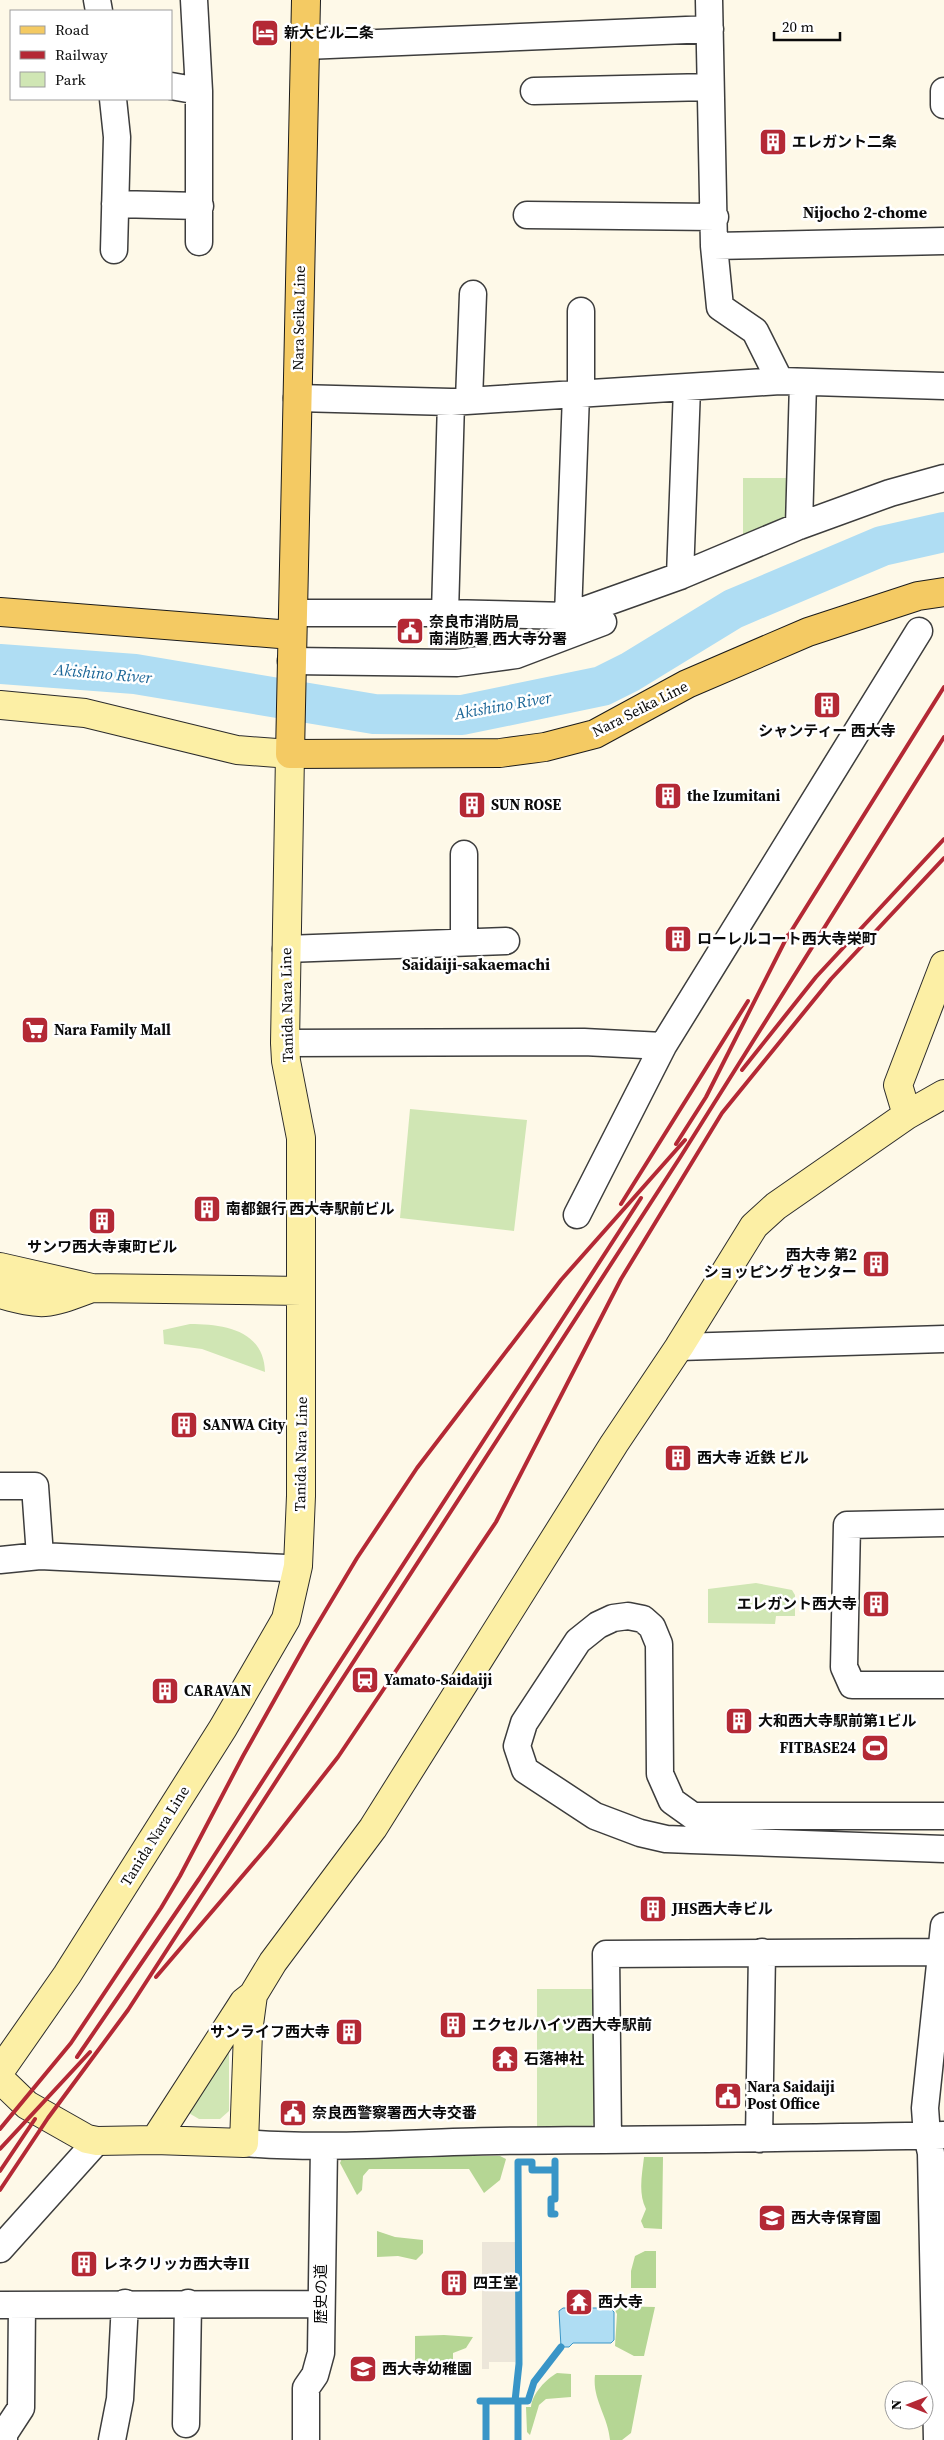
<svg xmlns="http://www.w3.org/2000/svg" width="944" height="2440" font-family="'Source Serif 4','Noto Sans JP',serif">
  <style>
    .green { fill: #d0e6b4 }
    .forest { fill: #b5d694 }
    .plaza { fill: #ece6d9 }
    .water { fill: #afddf3; stroke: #3995c7 }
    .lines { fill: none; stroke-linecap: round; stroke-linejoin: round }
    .stream { stroke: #3995c7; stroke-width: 7 }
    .river { stroke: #afddf3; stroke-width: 40 }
    .street-casing { stroke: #3d3d3d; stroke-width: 29 }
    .secondary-casing { stroke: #2c2c2c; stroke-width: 30 }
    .primary-casing { stroke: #1b1b1b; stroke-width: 30 }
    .street { stroke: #fff; stroke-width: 26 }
    .secondary { stroke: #fcefa5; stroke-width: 28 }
    .primary { stroke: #f4ca63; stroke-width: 28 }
    .rail { stroke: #b42935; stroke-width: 4 }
    .labels { text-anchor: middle; stroke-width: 5; stroke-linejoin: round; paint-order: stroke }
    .poi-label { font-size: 15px; font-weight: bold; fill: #0a0a0a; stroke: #fff; text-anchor: start }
    .street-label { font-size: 15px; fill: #0a0a0a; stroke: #fff }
    .neighbourhood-label { font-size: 16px; font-weight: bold; fill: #0a0a0a; stroke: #fff }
    .water-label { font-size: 16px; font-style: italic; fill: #1a6596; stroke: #fff }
  </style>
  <rect width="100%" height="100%" fill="#fef9e8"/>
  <!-- green -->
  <path class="green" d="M743,478H788V522L743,541Z
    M410,1109L527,1120L514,1231L400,1218Z
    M190,1324C224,1324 264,1330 265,1372L202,1349L164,1344L163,1330Z
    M756,1583L792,1590L795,1595V1616H776L775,1624L708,1623V1589Z
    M537,1989H599V2115L590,2129L537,2128Z
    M229,2049V2111L220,2119H199L187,2112Z"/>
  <!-- forest -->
  <path class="forest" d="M343,2156H500L506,2159L500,2180L484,2193L469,2169H369L363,2176L362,2190L357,2195L340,2163Z
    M644,2157H663L662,2229L644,2228L641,2221L646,2209C638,2193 642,2175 644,2157Z
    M377,2231L395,2237L423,2240V2253L416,2260L398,2256L377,2257Z
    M645,2251H656V2288H631V2271L635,2256Z
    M613,2306L655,2307L644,2356H634L615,2346L617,2314Z
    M444,2335L473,2337L466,2348L453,2353V2361L443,2372L415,2375V2336Z
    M557,2373L571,2374V2397L546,2399L539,2405L530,2435L527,2432L526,2407H531C532,2394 546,2379 557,2373Z
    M595,2375H642L631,2433L622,2440H610C608,2416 592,2399 595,2375Z"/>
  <!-- plaza -->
  <path class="plaza" d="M482,2242H515V2362H489V2369H482Z"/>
  <!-- water -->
  <path class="water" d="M563,2308H610L614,2312V2340L611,2343H573L569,2347H561L559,2311Z"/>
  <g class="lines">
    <!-- stream -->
    <path class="stream" d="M555,2161V2199H551V2214H555
      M480,2401H528L534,2382L561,2347
      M486,2401V2440
      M515,2401L519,2364L518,2162H532V2170H555
      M518,2401V2440"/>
    <!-- river -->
    <path class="river" d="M0,664L135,674L374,714L462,715L602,686L630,672L733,609L882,546L944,532"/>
    <!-- street casing -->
    <g class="street-casing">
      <path id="street" d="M97,0L99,11
        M194,0L199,91V242
        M709,0L714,246L720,307L755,331L780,381
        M305,46L710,29
        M171,86L199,91
        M534,91L710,87
        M944,91V105
        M113,99L117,137L114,250
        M115,204L200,206
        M527,215L715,217
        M714,246L944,241
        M581,394V311
        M297,398L451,402L780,381L944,386
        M469,400L473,294
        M799,526L803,383
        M680,576L687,388
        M293,613H445L568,616L680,576L799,526L890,493L944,478
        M445,613L451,402
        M568,616L576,394
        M291,661L457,663L516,655L603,622
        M464,854V942
        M286,949L506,941
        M285,1043L584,1042L663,1046
        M577,1215L663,1046L919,631
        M679,1347L944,1339
        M0,1486H35L40,1556L286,1568L298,1566
        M944,1523L847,1525L844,1667L852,1685H944
        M0,1560L40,1556
        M944,1816H693L672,1801L660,1774L659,1644L652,1627L643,1619L628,1616L613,1618L598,1625L578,1641L524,1723L517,1746L525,1770L595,1816L640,1833L666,1839L691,1840L944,1849
        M759,2139L762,1952
        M608,2140L606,1954L944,1952
        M244,2143C328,2150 413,2142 497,2141C646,2139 795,2139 944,2135
        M0,2249L97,2141
        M0,2305L320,2304
        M186,2424L188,2303
        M4,2440V2434L21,2408L22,2305
        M112,2440L120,2399L125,2303
        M306,2440V2388L315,2375L321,2353L324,2146
        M937,2440L931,2153L927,2136L925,2108L944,1926"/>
    </g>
    <!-- secondary casing -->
    <g class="secondary-casing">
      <path id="secondary" d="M0,705L85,713L237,750L290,754L285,1043L286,1061L301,1138V1496L298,1566L286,1619L223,1728L67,1975L0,2071
        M907,1115L898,1085L944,965
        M0,1267L92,1288L301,1291
        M0,1294C45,1307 49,1304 92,1288
        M0,2079L27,2105L87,2139L97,2141L155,2140L244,2143L248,2032L253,1995
        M155,2140L244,2002L253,1995L273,1962L373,1828L614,1444L679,1347L754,1226L776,1206L907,1115L944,1094"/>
    </g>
    <!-- primary casing -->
    <g class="primary-casing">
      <path id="primary" d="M306,0L290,754L500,753L545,747L595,734L687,684L808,632L918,596L944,592
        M0,612L292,635"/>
    </g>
    <!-- street -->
    <use href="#street" class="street"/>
    <!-- secondary -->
    <use href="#secondary" class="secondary"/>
    <!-- primary -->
    <use href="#primary" class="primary"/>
    <!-- rail -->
    <path class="rail" d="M785,941L944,687
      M742,1070L816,977L944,839
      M676,1144L706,1097L788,935
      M621,1204L748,1001
      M156,1977L269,1845L338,1757L496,1522L621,1279L722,1113L831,979L944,858
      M77,2057L199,1879L641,1198
      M0,2129L71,2043L161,1908L180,1876L243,1756L308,1640L357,1558L417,1468L561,1280L685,1140
      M0,2149L90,2052
      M0,2171L35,2119
      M0,2190L48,2118L128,2010L681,1156L944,737"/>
  </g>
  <!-- icons -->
  <defs>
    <g id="hotel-square" transform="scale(1.4375)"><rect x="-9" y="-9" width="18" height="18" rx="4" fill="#b42935" stroke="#fff"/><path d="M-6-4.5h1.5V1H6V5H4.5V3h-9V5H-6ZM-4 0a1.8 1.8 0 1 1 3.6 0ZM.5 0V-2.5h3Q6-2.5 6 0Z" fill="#fff"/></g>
    <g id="building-square" transform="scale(1.4375)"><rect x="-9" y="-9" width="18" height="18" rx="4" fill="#b42935" stroke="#fff"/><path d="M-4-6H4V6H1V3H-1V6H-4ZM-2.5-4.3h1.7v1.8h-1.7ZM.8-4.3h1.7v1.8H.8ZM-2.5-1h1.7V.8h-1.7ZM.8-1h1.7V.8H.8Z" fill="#fff"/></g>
    <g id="civic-square" transform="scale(1.4375)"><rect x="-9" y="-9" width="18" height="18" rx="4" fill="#b42935" stroke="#fff"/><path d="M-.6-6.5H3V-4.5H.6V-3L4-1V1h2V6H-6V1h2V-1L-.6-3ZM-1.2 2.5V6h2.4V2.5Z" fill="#fff"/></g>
    <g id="supermarket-square" transform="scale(1.4375)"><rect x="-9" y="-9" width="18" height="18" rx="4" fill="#b42935" stroke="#fff"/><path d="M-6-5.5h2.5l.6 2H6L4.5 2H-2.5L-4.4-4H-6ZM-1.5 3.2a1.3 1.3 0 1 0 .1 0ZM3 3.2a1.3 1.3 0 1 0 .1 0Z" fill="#fff"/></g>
    <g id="station-square" transform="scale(1.4375)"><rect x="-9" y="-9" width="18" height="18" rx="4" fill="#b42935" stroke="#fff"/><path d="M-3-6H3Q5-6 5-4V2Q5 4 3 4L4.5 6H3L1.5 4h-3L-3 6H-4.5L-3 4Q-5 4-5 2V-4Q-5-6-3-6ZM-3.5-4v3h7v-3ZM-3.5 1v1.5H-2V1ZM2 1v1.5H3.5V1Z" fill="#fff"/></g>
    <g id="stadium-square" transform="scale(1.4375)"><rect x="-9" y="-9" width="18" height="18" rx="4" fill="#b42935" stroke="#fff"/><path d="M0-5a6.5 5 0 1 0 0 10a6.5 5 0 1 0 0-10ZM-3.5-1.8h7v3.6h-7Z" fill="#fff"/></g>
    <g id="temple-square" transform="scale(1.4375)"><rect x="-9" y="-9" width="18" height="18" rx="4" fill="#b42935" stroke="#fff"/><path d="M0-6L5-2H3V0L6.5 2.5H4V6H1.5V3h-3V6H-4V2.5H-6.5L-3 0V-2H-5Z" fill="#fff"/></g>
    <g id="school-square" transform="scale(1.4375)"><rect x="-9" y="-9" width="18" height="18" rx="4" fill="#b42935" stroke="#fff"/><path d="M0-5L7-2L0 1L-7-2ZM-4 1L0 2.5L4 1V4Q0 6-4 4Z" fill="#fff"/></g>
  </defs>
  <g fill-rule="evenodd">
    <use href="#hotel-square" x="265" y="33"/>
    <use href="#building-square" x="773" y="142"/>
    <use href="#civic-square" x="410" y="631"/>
    <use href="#building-square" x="827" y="705"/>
    <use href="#building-square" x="668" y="796"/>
    <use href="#building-square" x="472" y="805"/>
    <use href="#building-square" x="678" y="939"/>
    <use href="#supermarket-square" x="35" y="1030"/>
    <use href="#building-square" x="207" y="1209"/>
    <use href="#building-square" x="102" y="1221"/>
    <use href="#building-square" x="876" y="1264"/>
    <use href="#building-square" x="184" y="1425"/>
    <use href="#building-square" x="678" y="1458"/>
    <use href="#building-square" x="876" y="1604"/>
    <use href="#station-square" x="365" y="1680"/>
    <use href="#building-square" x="165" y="1691"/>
    <use href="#building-square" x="739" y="1721"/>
    <use href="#stadium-square" x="875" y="1748"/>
    <use href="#building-square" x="653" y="1909"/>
    <use href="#building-square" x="453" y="2025"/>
    <use href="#building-square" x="349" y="2032"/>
    <use href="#temple-square" x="505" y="2059"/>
    <use href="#civic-square" x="728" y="2096"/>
    <use href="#civic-square" x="293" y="2113"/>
    <use href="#school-square" x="772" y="2218"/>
    <use href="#building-square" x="84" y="2264"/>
    <use href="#building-square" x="454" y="2283"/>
    <use href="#temple-square" x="579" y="2302"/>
    <use href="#school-square" x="363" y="2369"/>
  </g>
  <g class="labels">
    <!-- poi labels -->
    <g class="poi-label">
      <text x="284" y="38">新大ビル二条</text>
      <text x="792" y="147">エレガント二条</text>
      <text x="429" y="627">奈良市消防局<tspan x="429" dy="17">南消防署 西大寺分署</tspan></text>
      <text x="827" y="736" text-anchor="middle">シャンティー 西大寺</text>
      <text x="687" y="801">the Izumitani</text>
      <text x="491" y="810">SUN ROSE</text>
      <text x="697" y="944">ローレルコート西大寺栄町</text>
      <text x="54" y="1035">Nara Family Mall</text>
      <text x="226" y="1214">南都銀行 西大寺駅前ビル</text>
      <text x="102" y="1252" text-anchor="middle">サンワ西大寺東町ビル</text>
      <text x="857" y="1260" text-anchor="end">西大寺 第2<tspan x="857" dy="17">ショッピング センター</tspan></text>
      <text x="203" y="1430">SANWA City</text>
      <text x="697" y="1463">西大寺 近鉄 ビル</text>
      <text x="857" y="1609" text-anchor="end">エレガント西大寺</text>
      <text x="384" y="1685">Yamato-Saidaiji</text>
      <text x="184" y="1696">CARAVAN</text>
      <text x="758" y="1726">大和西大寺駅前第1ビル</text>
      <text x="856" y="1753" text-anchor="end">FITBASE24</text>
      <text x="672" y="1914">JHS西大寺ビル</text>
      <text x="472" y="2030">エクセルハイツ西大寺駅前</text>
      <text x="330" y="2037" text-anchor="end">サンライフ西大寺</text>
      <text x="524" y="2064">石落神社</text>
      <text x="747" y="2092">Nara Saidaiji<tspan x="747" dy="17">Post Office</tspan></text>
      <text x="312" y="2118">奈良西警察署西大寺交番</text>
      <text x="791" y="2223">西大寺保育園</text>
      <text x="103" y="2269">レネクリッカ西大寺II</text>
      <text x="473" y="2288">四王堂</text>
      <text x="598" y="2307">西大寺</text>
      <text x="382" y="2374">西大寺幼稚園</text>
    </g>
    <!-- street labels -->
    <g class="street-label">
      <text transform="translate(299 318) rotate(-89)" y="5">Nara Seika Line</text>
      <text transform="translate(640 709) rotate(-27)" y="5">Nara Seika Line</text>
      <text transform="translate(287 1005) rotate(-91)" y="5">Tanida Nara Line</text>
      <text transform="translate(301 1454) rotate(-89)" y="5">Tanida Nara Line</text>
      <text transform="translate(155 1836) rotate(-58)" y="5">Tanida Nara Line</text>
      <text transform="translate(321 2294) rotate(-90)" y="5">歴史の道</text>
    </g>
    <!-- neighbourhood labels -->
    <g class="neighbourhood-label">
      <text x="865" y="218">Nijocho 2-chome</text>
      <text x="476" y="970">Saidaiji-sakaemachi</text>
    </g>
    <!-- water labels -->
    <g class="water-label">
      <text transform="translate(103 673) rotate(5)" y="6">Akishino River</text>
      <text transform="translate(503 705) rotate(-10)" y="6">Akishino River</text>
    </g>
  </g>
  <!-- legend -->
  <rect x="10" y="10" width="162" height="90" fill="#ffffff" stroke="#9d9d9d"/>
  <rect x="20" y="26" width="25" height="8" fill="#f4ca63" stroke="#9d9d9d"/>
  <text x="55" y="35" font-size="15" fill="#0a0a0a">Road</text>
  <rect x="20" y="51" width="25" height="8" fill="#b42935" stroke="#9d9d9d"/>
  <text x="55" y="60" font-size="15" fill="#0a0a0a">Railway</text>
  <rect x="20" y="72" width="25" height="15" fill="#d0e6b4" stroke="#9d9d9d"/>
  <text x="55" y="85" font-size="15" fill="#0a0a0a">Park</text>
  <!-- north arrow -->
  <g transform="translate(909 2405) rotate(270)"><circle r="24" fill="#ffffff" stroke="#9d9d9d"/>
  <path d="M0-4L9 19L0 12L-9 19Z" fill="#b42935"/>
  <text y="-8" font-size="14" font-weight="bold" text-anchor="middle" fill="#0a0a0a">N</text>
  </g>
  <!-- scale -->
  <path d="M774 32v8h66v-8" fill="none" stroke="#0a0a0a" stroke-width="2.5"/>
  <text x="782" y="32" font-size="15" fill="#0a0a0a" stroke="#ffffff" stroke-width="4" paint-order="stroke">20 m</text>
</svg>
